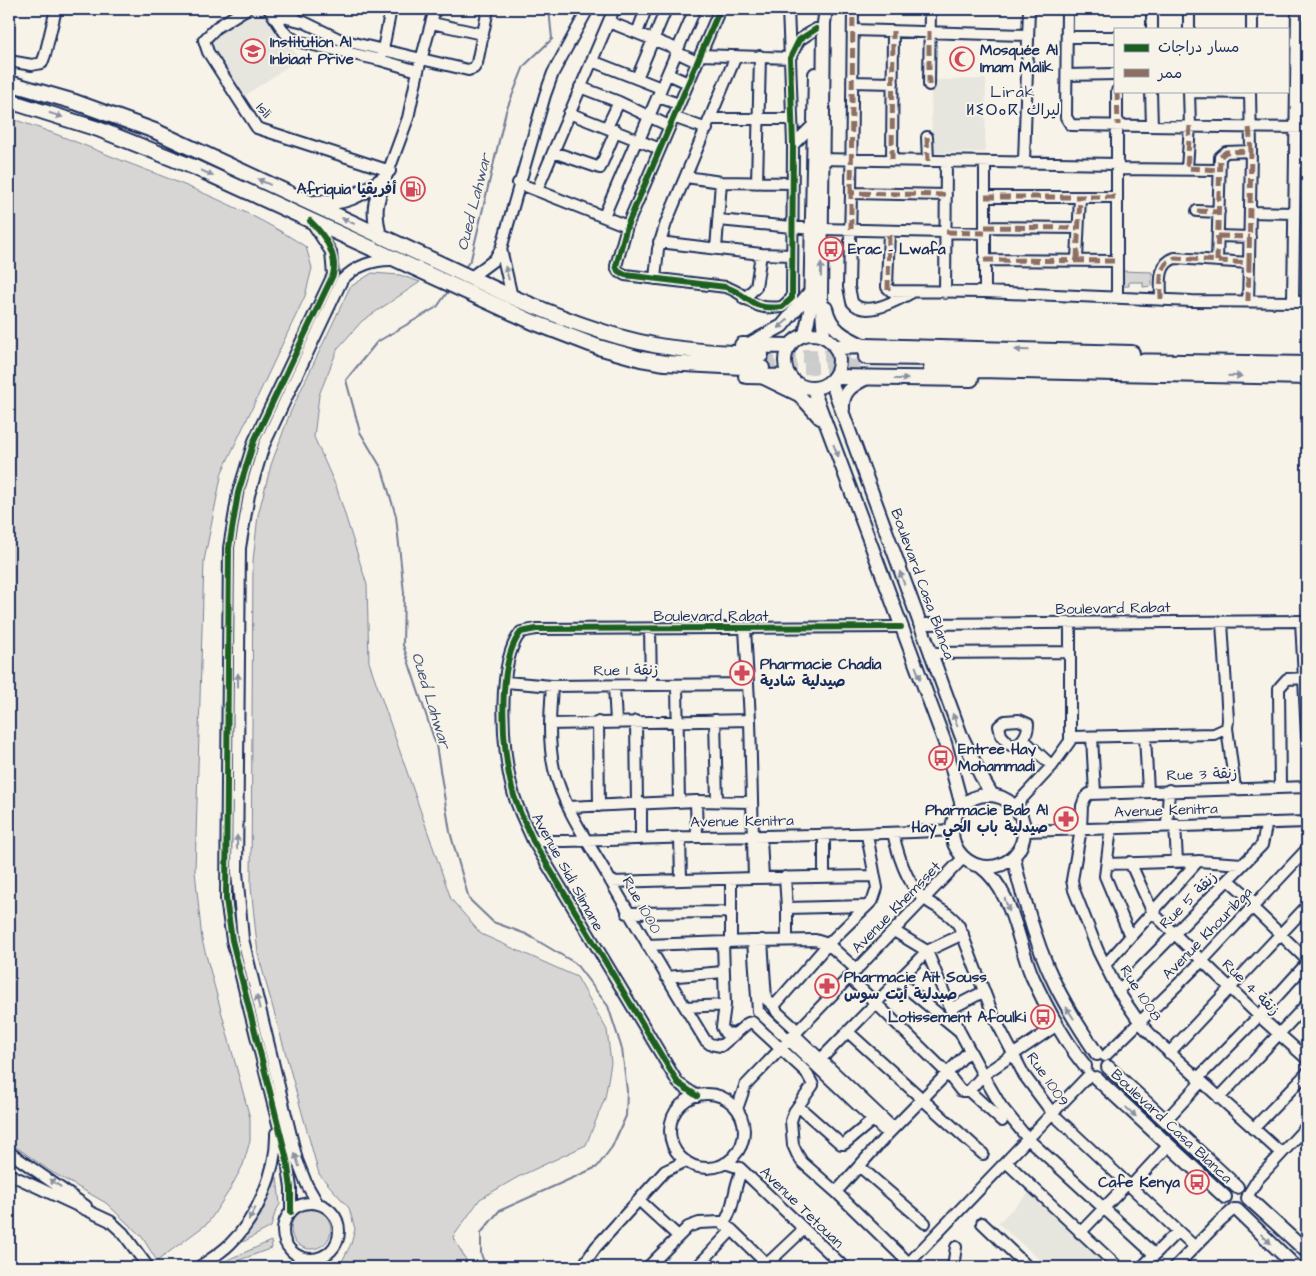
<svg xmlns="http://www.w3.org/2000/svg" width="1316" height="1276" font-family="'Architects Daughter','Playpen Sans Arabic','Noto Sans Tifinagh',sans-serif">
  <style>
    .built { fill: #e6e5de }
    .green { fill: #d7d6d4; stroke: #798299 }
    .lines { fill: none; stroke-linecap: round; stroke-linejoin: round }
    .stream { stroke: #727c95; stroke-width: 2 }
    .highway-tunnel { stroke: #cbcccc; stroke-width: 14; stroke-dasharray: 14 7; stroke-linecap: butt }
    .minor-casing { stroke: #1b2f5e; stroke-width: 14 }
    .major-casing { stroke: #1b2f5e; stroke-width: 16 }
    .highway-casing { stroke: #1b2f5e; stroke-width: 18 }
    .minor { stroke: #f7f3e8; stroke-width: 10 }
    .major { stroke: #f7f3e8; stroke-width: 12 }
    .highway { stroke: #f7f3e8; stroke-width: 14 }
    .quiet { stroke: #8d6e63; stroke-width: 5; stroke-dasharray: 10 5; stroke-linecap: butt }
    .cycleway-casing { stroke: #f7f3e8; stroke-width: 9 }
    .cycleway { stroke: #1b5e20; stroke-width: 6 }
    .oneway { fill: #8991a3 }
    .labels { text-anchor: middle; stroke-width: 4; stroke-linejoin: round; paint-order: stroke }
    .poi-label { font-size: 15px; font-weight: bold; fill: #1b2f5e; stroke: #f7f3e8; text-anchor: start }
    .street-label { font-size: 15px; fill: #1b2f5e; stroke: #f7f3e8 }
    .neighbourhood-label { font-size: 16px; letter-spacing: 1px; fill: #1b2f5e; stroke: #f7f3e8 }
    .water-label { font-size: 16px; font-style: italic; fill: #465679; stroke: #f7f3e8 }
  </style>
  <rect width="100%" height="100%" fill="#f7f3e8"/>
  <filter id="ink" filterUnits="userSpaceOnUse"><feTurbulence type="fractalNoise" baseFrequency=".02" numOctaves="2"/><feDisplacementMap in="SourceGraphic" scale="10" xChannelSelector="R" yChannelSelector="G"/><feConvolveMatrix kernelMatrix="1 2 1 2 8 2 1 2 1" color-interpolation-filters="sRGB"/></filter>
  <g filter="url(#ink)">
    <!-- built -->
    <path class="built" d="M256,9H265L299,59L243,97L206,42Z
      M986,79L985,152L932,153L931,80Z
      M1033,1189L1115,1267H1048L998,1223Z"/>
    <!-- green -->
    <path class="green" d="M9,118C48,130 86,146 123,161C186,185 250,210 306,247L312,268L305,296L222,472L204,561L195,871L202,940L250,1118V1141L243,1165L229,1191L208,1223L157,1261L142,1237L106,1203L50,1171L9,1142Z
      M1120,271L1152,272V286L1143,287V282H1129V286H1120Z
      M372,273L400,275L420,282L362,321L338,348L319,395L314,437L337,489L367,585L369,662L451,899L481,934L577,977L607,1030L611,1063L605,1098L586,1145L518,1177L480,1199L453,1237L470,1267H339L351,1244L355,1229L349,1208L319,1174L258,954L251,887L253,561L258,515L271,465L290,413L350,287Z
      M277,1177L280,1204L275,1213L271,1227L241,1243L261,1215Z
      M291 1229a20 20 0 1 1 40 0a20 20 0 1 1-40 0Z
      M271,1241L272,1248L221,1267H211Z"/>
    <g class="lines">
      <!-- stream -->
      <path class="stream" d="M464,269L471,259L506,111L524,66L552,39L549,9
        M449,290L437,307L377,342L346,380L360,432L382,469L396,516L404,593L403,645L436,745L450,832L469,899L493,922L526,934L575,963L608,1006L622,1049L627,1091L626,1116L612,1147L597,1167L499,1211L481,1233V1254L486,1267"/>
      <!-- highway-tunnel -->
      <path class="highway-tunnel" d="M761,355L850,357
        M762,368L868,366"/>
      <!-- minor casing -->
      <g class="minor-casing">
        <path id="minor" d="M246,9L217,27L204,40L208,52L257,128L390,171
          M269,9L285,33L296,41L380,60L418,71
          M720,9L627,226L616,266L618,271L625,275L726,287C751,295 748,311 782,307L792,298L793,145L790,58L799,40L816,29
          M1067,9L1066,117L1071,125L1307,128
          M274,15L304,22L341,40L468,70L474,68L477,63L488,9
          M293,19L296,9
          M609,22L677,49
          M432,23L482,34
          M1152,29V9
          M1189,29V9
          M1252,29V9
          M853,30L1028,35
          M637,33L646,9
          M1067,37H1115
          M676,52L697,62
          M382,54L391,9
          M700,55L790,58L788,9
          M9,61L32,65L42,63L45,55L56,9
          M592,61L661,88
          M668,74L688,83
          M1067,75L1115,74
          M637,78L666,9
          M852,82L893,83
          M929,85L930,9
          M580,87L619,102L669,126
          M1151,91L1152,126
          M1189,92L1250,93
          M658,97L679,104
          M569,113L660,149
          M673,117L707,129
          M711,119H792
          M607,127L619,102
          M927,137L928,161
          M639,140L695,9
          M793,145L814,124
          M553,152L600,168L616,130
          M817,159L1118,164
          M892,159L893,31
          M1024,162L1029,9
          M1295,162H1307
          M1187,168L1190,126L1189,91
          M1118,169L1219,170
          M387,175L408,118L418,71L435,9
          M686,177L721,182L793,183
          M518,183L627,226
          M757,183L760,56
          M537,190L614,9
          M851,193L853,9
          M985,197H1117
          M1197,211L1219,212
          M1251,212L1293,213
          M604,216L637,139
          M719,220L812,229
          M985,227L1077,228
          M822,229L985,233
          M889,231L887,287L891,291L985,292L1192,301L1307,302
          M1218,236L1250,237
          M659,242L761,254L792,255
          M501,249L512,297
          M716,249L721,182
          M1077,259L1080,197
          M984,260L1116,261
          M1217,261L1220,157L1226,152L1251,151L1250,91
          M1249,263L1251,151
          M471,277L494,260L501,249L545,95L553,73L588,9
          M655,279L658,249L666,223L736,56
          M985,292V163
          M911,293C897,300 865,319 852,302L849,287L851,193L946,195
          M945,293L946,162
          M1117,296V91
          M744,299L756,287L761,254
          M1161,299C1161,284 1157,264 1175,258L1249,263L1248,301
          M1293,302L1297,9
          M1301,621L1307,736
          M919,624L1307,621
          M650,629L651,685
          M930,653L1069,652
          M506,682L552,686L747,684
          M677,685L679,802
          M552,686C550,714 548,742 554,769C563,806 586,839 605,871C637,928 671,984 705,1040L710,1044L721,1046L748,1023L752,1022L806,1072L813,1085L794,1112L791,1121L793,1145L797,1154L802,1162L836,1192L913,1267
          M614,686L616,722
          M715,720L717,801
          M636,721L637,804
          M1005,721L1019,720L1028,724C1028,735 1021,745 1010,745L1001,735L999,726Z
          M598,722L599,806
          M550,724L750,720
          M1227,728L1235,788
          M1145,736L1148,791
          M1071,737L1214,734L1227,728L1228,720L1222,622
          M1092,737L1095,793
          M1023,739L1052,766
          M1280,787L1279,688L1287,679L1307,678
          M696,801L697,837
          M641,803V839
          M1015,806L1052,766L1070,741V623
          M568,807L696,801L751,802
          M1175,824L1177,861
          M1167,825L1169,790
          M1111,828L1105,876L1130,936
          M1025,831L1307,822
          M893,833C898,855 907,886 926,900C938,909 951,913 959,926L994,1017L1024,1075L1053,1114L1194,1246
          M680,837L681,879
          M761,837L763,878
          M533,841C588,842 642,838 697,837C782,836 867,835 952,830
          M1130,862L1153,913L1259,1016L1307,1059
          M1107,864L1198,861L1243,864
          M824,876V835
          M785,877L787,908
          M754,878L875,876
          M731,879V942
          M1229,880L1255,903
          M611,882L754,878L750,720L745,628
          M1252,907L1307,960
          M627,913L730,912
          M894,931L927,951L960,1032L983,1075L969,1091L1002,1121
          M787,938V908L867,906
          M762,940L766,999L774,1006
          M753,941L815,940L828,944L857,970
          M723,943L725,1005L722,1027L725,1033L736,1034
          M647,945L753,941L758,1011L888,1134
          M1105,965L1198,861
          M666,977L723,972
          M850,978L947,1073L961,1091H969
          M897,980L958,1030
          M1118,991L1262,845L1267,822
          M685,1007L725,1005
          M950,1009L983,992
          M1057,1025L983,1075L1001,1106L1028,1139L1155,1255
          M798,1031L777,1012L774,1006L828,944L873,900L877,888L867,835
          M848,1032L983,1154
          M795,1035L893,1128
          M1169,1053L1307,906
          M1105,1056L1202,961L1307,849
          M820,1060L927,951L963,934
          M1197,1079L1259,1016L1307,963
          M670 1131a37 37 0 1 1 74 0a37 37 0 1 1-74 0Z
          M697,1096L678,1083L533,841C526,824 516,807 512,788C502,751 496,662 521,632L536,629L901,627
          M1219,1098L1307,1004
          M798,1106L841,1144H844L873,1120
          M737,1109L745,1086L964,857
          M1165,1121L1201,1082
          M1253,1129L1307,1073
          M9,1152L86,1206
          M1281,1153L1159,1043L1140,1023L1118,991L1098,951L1074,890L1072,880L1081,829L1082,806L1085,798L1089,794L1307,787
          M1006,1162L1118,1267
          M725,1163L740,1168L844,1267
          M859,1166L925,1223
          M9,1174L110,1221L123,1233L148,1267
          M1131,1186L1168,1146
          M836,1192L888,1134L970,1050
          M1248,1195L1258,1179L1307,1126
          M640,1201L678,1236
          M283 1231a28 28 0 1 1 56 0a28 28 0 1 1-56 0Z
          M318,1204L307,1185L297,1160L243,939L237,872L240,548L249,495L264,445L342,280C355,266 375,259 394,260
          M291,1212V1188L287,1160L232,940L226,899L229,548L238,493L254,441L333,275L331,252L313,224
          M724,1223C735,1208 733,1188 742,1170
          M982,1223L1028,1267
          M1080,1233L1128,1183
          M767,1264L804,1229
          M199,1267C209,1260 221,1253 230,1244C257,1218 277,1171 276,1133
          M582,1267L596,1247L665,1171L686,1161
          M648,1267L688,1227L699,1223L720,1222L732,1230L770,1267
          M697,1267L732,1230
          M905,1267L1089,1075
          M953,1267L956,1247
          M1142,1267L1178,1231
          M1175,1267L1220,1221L1234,1209"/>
      </g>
      <!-- major casing -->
      <g class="major-casing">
        <path id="major" d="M826,308C831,331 846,337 865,346
          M785 361a27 27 0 1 1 54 0a27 27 0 1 1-54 0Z
          M805,334L810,311L815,74
          M824,336L821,297L824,23L826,9
          M747,345L782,326L810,292
          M764,378L799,395L820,418
          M831,381L961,735L981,776L992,795
          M813,389L945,743L962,806
          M843,409C842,392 851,386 865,379
          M952 831a36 36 0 1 1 72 0a36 36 0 1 1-72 0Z
          M1014,856C1016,874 1022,891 1027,908C1044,969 1062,1002 1097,1054
          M980,866C1013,890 1017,941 1032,976C1046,1007 1063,1039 1085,1066
          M1108,1067L1237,1187
          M1096,1078L1225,1197
          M1248,1198L1307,1252
          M1237,1210L1296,1267"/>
      </g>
      <!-- highway casing -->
      <g class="highway-casing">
        <path id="highway" d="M9,83L75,102L155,131L512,297C558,316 605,336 654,345C689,352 725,352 761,355
          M9,101L98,129L196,168L533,322L598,347L641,359L665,363L762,368
          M314,203C346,203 358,196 384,179
          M379,236C373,211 375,202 384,179
          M742,345L789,346
          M836,347L865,346L1132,353
          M866,357L1307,364
          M931,369L1307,377
          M746,376L789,377
          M835,377L971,379"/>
      </g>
      <!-- minor -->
      <use href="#minor" class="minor"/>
      <!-- major -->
      <use href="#major" class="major"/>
      <!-- highway -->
      <use href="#highway" class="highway"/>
      <!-- quiet -->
      <path class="quiet" d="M929,85V31
        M1117,91L1118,125
        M1190,126L1187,168L1219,170
        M927,137L928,161
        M892,159L893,31
        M851,193L853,9
        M985,197H1117
        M1197,211L1219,212
        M985,227L1077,228
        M851,229V193L946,195
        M946,232L985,233
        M1218,236L1250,237
        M1077,259L1080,197
        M984,260L1116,261
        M1217,261L1220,157L1226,152L1251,151L1249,126
        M1249,263L1251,151
        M888,290L889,231
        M1161,299C1161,284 1157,264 1175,258L1249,263L1248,301"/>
      <!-- cycleway casing -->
      <g class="cycleway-casing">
        <path id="cycleway" d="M720,9L627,226L616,266L618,271L625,275L726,287C751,295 748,311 782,307L792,298L793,145L790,58L799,40L816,29
          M697,1096L678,1083L533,841C526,824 516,807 512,788C502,751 496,662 521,632L536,629L901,627
          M291,1212V1188L287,1160L232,940L226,899L229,548L238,493L254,441L333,275C338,255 324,234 310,221"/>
      </g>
      <!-- cycleway -->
      <use href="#cycleway" class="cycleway"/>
    </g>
    <!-- one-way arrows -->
    <defs><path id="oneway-solid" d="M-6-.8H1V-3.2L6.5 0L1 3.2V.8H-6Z" transform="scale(1.25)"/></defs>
    <g class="oneway">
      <use href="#oneway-solid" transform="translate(56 115) rotate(17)"/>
      <use href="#oneway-solid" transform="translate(207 173) rotate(25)"/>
      <use href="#oneway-solid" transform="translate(264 182) rotate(-155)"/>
      <use href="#oneway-solid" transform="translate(348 221) rotate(-155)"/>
      <use href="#oneway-solid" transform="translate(821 270) rotate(-89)"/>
      <use href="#oneway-solid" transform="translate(507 273) rotate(-105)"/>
      <use href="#oneway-solid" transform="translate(783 324) rotate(139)"/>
      <use href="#oneway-solid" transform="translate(1022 350) rotate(-179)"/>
      <use href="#oneway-solid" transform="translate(1235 376) rotate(1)"/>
      <use href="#oneway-solid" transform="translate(901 379)"/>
      <use href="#oneway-solid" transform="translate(836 451) rotate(69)"/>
      <use href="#oneway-solid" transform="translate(902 578) rotate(-110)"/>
      <use href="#oneway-solid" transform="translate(918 673) rotate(70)"/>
      <use href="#oneway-solid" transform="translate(238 680) rotate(-90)"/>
      <use href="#oneway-solid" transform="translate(955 720) rotate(-111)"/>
      <use href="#oneway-solid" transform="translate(237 842) rotate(-90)"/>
      <use href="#oneway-solid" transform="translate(1007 905) rotate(70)"/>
      <use href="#oneway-solid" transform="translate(258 1002) rotate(-104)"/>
      <use href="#oneway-solid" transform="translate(1070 1013) rotate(-123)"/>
      <use href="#oneway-solid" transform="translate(1131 1112) rotate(43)"/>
      <use href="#oneway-solid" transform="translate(297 1160) rotate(-108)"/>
      <use href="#oneway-solid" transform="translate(55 1183) rotate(-146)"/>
      <use href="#oneway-solid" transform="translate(252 1214) rotate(119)"/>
      <use href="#oneway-solid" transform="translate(1266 1239) rotate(43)"/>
    </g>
  </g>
  <!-- icons -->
  <defs>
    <g id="school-ring" transform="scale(1.25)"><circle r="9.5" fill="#f7f3e8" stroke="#d1495b" stroke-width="1.5"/><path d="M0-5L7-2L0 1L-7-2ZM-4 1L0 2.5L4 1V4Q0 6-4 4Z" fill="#d1495b"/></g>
    <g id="mosque-ring" transform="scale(1.25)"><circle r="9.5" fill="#f7f3e8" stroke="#d1495b" stroke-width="1.5"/><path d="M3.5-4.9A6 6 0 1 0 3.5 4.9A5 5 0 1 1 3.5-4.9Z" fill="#d1495b"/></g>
    <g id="fuel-ring" transform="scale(1.25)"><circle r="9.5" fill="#f7f3e8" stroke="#d1495b" stroke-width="1.5"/><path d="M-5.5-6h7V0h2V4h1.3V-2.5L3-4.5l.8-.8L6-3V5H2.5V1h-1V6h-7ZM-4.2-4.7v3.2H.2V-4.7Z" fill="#d1495b"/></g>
    <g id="bus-ring" transform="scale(1.25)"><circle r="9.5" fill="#f7f3e8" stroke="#d1495b" stroke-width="1.5"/><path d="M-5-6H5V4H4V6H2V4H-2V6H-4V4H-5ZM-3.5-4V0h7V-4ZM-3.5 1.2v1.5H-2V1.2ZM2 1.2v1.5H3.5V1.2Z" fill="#d1495b"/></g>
    <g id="pharmacy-ring" transform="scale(1.25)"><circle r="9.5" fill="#f7f3e8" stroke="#d1495b" stroke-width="1.5"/><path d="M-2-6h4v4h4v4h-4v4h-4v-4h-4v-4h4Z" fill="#d1495b"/></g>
  </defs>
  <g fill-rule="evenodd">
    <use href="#school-ring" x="253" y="51"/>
    <use href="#mosque-ring" x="962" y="59"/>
    <use href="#fuel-ring" x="413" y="189"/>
    <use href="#bus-ring" x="831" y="249"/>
    <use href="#pharmacy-ring" x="742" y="673"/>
    <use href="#bus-ring" x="941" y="758"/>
    <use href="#pharmacy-ring" x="1066" y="819"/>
    <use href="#pharmacy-ring" x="827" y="986"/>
    <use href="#bus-ring" x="1043" y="1017"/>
    <use href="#bus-ring" x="1197" y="1182"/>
  </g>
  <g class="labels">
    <!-- poi labels -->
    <g class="poi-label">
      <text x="270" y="47">Institution Al<tspan x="270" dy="17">Inbiaat Prive</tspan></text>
      <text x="980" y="55">Mosquée Al<tspan x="980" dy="17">Imam Malik</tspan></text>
      <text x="396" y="194" text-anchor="end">Afriquia أفريقيا</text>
      <text x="848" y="254">Erac - Lwafa</text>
      <text x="760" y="669">Pharmacie Chadia<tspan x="760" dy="17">صيدلية شادية</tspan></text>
      <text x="958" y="754">Entree Hay<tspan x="958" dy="17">Mohammadi</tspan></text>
      <text x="1048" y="815" text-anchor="end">Pharmacie Bab Al<tspan x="1048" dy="17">Hay صيدلية باب الحي</tspan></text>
      <text x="844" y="982">Pharmacie Aït Souss<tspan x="844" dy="17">صيدلية أيت سوس</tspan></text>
      <text x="1026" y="1022" text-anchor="end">Lotissement Afoulki</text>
      <text x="1180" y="1187" text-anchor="end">Cafe Kenya</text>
    </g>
    <!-- street labels -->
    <g class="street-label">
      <text transform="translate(264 110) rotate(49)" y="5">Isli</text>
      <text transform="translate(923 584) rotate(70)" y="5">Boulevard Casa Blanca</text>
      <text transform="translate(1113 608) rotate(-1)" y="5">Boulevard Rabat</text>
      <text x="711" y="621">Boulevard Rabat</text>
      <text transform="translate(626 670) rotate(-1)" y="5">Rue 1 زنقة</text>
      <text transform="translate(1202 774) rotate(-2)" y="5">Rue 3 زنقة</text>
      <text transform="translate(1166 810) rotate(-2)" y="5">Avenue Kenitra</text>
      <text transform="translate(742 821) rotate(-1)" y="5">Avenue Kenitra</text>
      <text transform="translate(568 872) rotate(61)" y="5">Avenue Sidi Slimane</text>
      <text transform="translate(1188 900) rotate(-45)" y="5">Rue 5 زنقة</text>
      <text transform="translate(642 905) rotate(60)" y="5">Rue 1000</text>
      <text transform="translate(896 907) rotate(-46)" y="5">Avenue Khemsset</text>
      <text transform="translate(1207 933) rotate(-46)" y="5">Avenue Khouribga</text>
      <text transform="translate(1251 987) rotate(44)" y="5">Rue 4 زنقة</text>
      <text transform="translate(1141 993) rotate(57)" y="5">Rue 1008</text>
      <text transform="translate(1048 1079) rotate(55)" y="5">Rue 1009</text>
      <text transform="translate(1172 1126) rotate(43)" y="5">Boulevard Casa Blanca</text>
      <text transform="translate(802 1207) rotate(44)" y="5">Avenue Tetouan</text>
    </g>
    <!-- neighbourhood labels -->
    <g class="neighbourhood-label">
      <text x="1013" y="97">Lirak<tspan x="1013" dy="18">ⵍⵉⵔⴰⴽ ليراك</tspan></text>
    </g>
    <!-- water labels -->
    <g class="water-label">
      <text transform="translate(473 202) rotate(-76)" y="6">Oued Lahwar</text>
      <text transform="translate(432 700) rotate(73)" y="6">Oued Lahwar</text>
    </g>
  </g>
  <!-- margin -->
  <rect width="1316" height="1276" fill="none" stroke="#f7f3e8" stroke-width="30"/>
  <rect x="15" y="15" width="1286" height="1246" fill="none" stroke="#1b2f5e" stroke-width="2" filter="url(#ink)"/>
  <!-- legend -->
  <rect x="1114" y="28" width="175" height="65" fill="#f7f3e8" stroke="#9fa5b1"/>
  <rect x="1124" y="44" width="25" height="8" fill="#1b5e20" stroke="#9fa5b1"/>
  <text x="1158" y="52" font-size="15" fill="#1b2f5e">مسار دراجات</text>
  <rect x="1124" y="69" width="25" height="8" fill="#8d6e63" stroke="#9fa5b1"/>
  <text x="1158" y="78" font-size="15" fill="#1b2f5e">ممر</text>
</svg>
